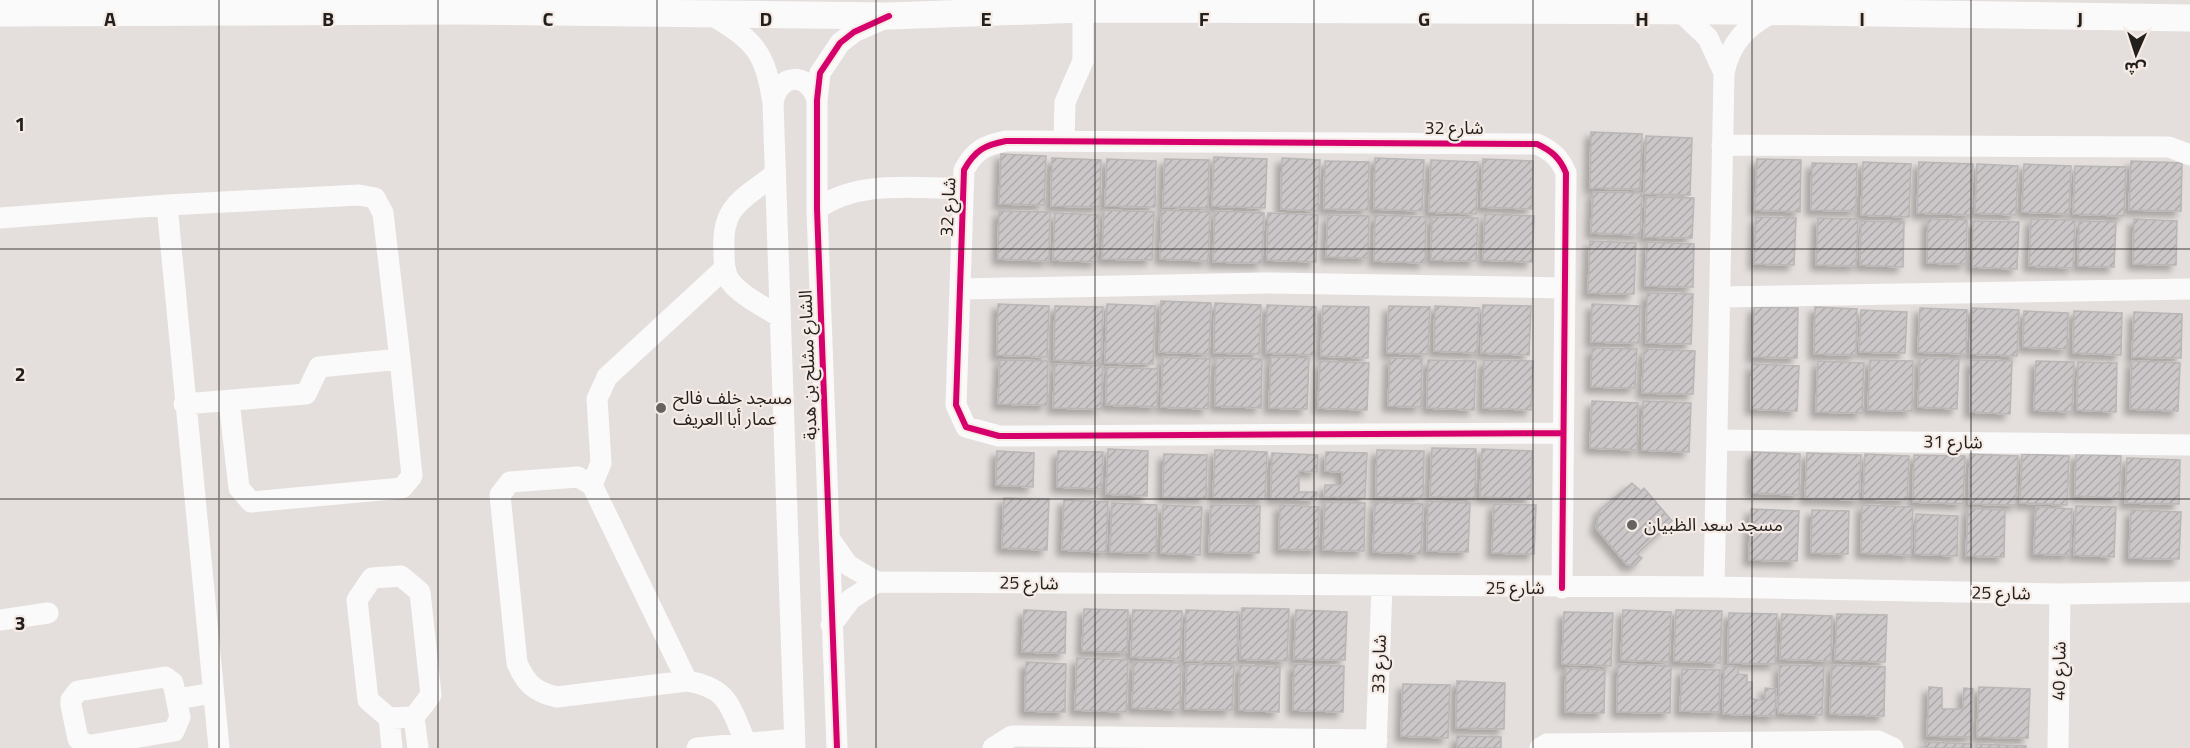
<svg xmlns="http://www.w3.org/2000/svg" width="2190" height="748" font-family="'Titillium Web','Noto Sans Arabic',sans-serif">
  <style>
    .building { fill: url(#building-hatch); stroke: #b9b6b6; stroke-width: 1.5; filter: url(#shadow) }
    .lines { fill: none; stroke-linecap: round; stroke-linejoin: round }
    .minor { stroke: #fbfafa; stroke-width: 21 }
    .major { stroke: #fbfafa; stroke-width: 27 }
    .cycleway-casing { stroke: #f6ebe5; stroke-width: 10 }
    .cycleway { stroke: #d6006c; stroke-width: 6 }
    .grid { fill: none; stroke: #221f1d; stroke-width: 1.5; stroke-opacity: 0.55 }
    .poi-dot { fill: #666260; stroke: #f6ebe5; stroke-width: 2 }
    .labels { text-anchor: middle; stroke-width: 4.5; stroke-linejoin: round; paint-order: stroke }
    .street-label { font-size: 18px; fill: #221f1d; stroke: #f6ebe5 }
    .poi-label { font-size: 18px; fill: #221f1d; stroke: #f6ebe5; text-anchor: start }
    .grid-label { font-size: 20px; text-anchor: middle; font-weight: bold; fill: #221f1d; stroke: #f6ebe5; stroke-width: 4.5; stroke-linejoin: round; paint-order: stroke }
  </style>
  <defs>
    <pattern id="building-hatch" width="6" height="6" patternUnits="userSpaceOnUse" patternTransform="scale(1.5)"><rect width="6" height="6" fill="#cbc7c8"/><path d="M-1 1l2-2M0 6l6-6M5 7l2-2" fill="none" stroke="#aeaaab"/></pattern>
    <filter id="shadow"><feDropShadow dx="-5.5" dy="5.5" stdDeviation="3" flood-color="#0004"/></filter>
  </defs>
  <rect width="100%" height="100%" fill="#e4dfdc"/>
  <!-- building -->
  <path class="building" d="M1591,132L1642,134L1640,189L1590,188Z
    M1646,136L1692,138L1690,195L1644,194Z
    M1001,154L1046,156L1044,205L999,204Z
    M1214,157L1267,159L1265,208L1212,206Z
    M1052,158L1101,160L1100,207L1051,206Z
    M1282,158L1320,160L1318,211L1281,209Z
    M1375,158L1424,160L1422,211L1374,209Z
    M1107,159L1156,161L1155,207L1105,206Z
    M1165,159L1209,160L1208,208L1163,207Z
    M1483,159L1533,161L1532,209L1481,207Z
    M1757,159L1801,160L1800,212L1755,210Z
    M1431,160L1478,162L1476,214L1429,212Z
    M1325,161L1369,162L1368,210L1324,209Z
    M2131,161L2182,163L2181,211L2129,210Z
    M1863,162L1911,164L1909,217L1861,215Z
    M1919,162L1973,164L1971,215L1917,213Z
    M1812,163L1857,164L1856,211L1811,210Z
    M1977,164L2018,166L2016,215L1975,213Z
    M2024,164L2071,166L2069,214L2022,212Z
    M2075,166L2126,167L2124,216L2073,214Z
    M1593,192L1642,193L1640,235L1591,233Z
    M1646,197L1694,198L1692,238L1644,237Z
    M1104,210L1154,212L1152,260L1102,259Z
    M1162,210L1210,212L1208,261L1160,259Z
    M999,211L1050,212L1049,261L998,259Z
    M1215,211L1264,213L1262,263L1213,262Z
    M1055,213L1099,215L1097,262L1053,260Z
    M1268,213L1318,215L1316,262L1267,260Z
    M1485,214L1534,216L1532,262L1483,260Z
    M1328,215L1369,216L1368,258L1326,257Z
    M1375,215L1426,217L1425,263L1374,261Z
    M1432,217L1478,218L1476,261L1431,260Z
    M1756,217L1796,218L1794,265L1754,264Z
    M1818,218L1858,219L1856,266L1816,265Z
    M1928,219L1967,220L1966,264L1927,263Z
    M2031,219L2075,220L2073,268L2029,266Z
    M2134,219L2177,221L2176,265L2133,264Z
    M1861,221L1904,222L1903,267L1860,265Z
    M1973,221L2019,222L2017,269L1972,267Z
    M2079,221L2116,222L2114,267L2078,266Z
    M1590,241L1636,243L1634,294L1588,293Z
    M1647,242L1694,244L1693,287L1645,286Z
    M1647,293L1693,294L1691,344L1646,343Z
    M1161,301L1211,303L1209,354L1159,352Z
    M1215,303L1261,305L1259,354L1214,353Z
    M998,304L1049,306L1047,357L997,355Z
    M1107,304L1155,306L1153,364L1105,363Z
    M1592,304L1640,306L1639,343L1591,342Z
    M1267,305L1316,307L1314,355L1266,353Z
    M1483,305L1531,306L1529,355L1481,353Z
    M1055,306L1103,307L1101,362L1054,360Z
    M1323,306L1369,307L1368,358L1321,356Z
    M1389,306L1430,307L1428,354L1387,353Z
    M1435,306L1479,308L1477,353L1434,351Z
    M1754,307L1798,308L1797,358L1752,357Z
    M1815,307L1857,309L1856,355L1814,354Z
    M1920,308L1967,310L1966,354L1918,352Z
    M1972,308L2019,310L2017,356L1970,354Z
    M1861,310L1907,312L1905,353L1859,352Z
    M2024,311L2068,313L2067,349L2023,347Z
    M2074,311L2122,313L2121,355L2073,353Z
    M2134,312L2182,314L2181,358L2132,357Z
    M1592,348L1637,349L1635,388L1591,387Z
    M1644,349L1695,351L1693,394L1642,393Z
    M1163,357L1210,359L1208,409L1161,407Z
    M1271,357L1309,358L1307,409L1269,408Z
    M1216,358L1262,359L1261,408L1215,406Z
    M1390,358L1422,359L1421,407L1388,406Z
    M1920,358L1959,359L1957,409L1918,407Z
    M1000,360L1048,361L1047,405L998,404Z
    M1428,360L1476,361L1474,410L1427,408Z
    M1484,360L1533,361L1531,410L1483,408Z
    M1870,360L1913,361L1912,411L1868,410Z
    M1971,360L2012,361L2010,414L1970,412Z
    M1320,361L1369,363L1367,410L1318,408Z
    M1818,361L1864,363L1862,413L1816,412Z
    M2036,361L2074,362L2072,412L2034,410Z
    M2132,361L2180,363L2178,411L2130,409Z
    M2078,362L2117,363L2116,412L2077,410Z
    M1055,364L1103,366L1101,409L1053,408Z
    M1752,364L1799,366L1797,411L1751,409Z
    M1107,367L1158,369L1157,407L1106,405Z
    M1592,401L1638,403L1637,450L1590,448Z
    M1643,401L1691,403L1689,452L1642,450Z
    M1432,448L1476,449L1475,498L1430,497Z
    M1108,449L1148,451L1147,496L1106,494Z
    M1482,449L1532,451L1531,499L1480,497Z
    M1215,450L1267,452L1265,499L1213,498Z
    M1377,450L1424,451L1423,498L1376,497Z
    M997,451L1034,453L1033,487L996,485Z
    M1058,451L1103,452L1101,489L1057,487Z
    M1326,452L1367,453L1365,498L1324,497L1325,485H1342V472L1325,471Z
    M1753,452L1800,454L1799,495L1752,493Z
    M1272,453L1318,455L1317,472L1299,471V492H1317L1316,500L1271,498Z
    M1807,453L1861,455L1859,500L1805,498Z
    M1164,454L1207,455L1206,498L1163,497Z
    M1865,454L1909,456L1907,500L1863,499Z
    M1970,454L2018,456L2016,505L1969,504Z
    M2022,454L2069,456L2067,505L2020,503Z
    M2076,454L2121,456L2119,498L2075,496Z
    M1914,455L1965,456L1963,504L1913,502Z
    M2127,458L2180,460L2179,504L2125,503Z
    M1632,483L1641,491L1644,488L1672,521L1637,554L1642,558L1635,565H1627L1596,528L1600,510Z
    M1004,498L1049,499L1047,550L1002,548Z
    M1064,500L1108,502L1106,552L1062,550Z
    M1428,501L1470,503L1468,552L1427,551Z
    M1325,502L1365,503L1364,551L1323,550Z
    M1375,502L1423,504L1421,554L1373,552Z
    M1112,503L1157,505L1156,553L1110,552Z
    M1494,504L1536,505L1534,554L1492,553Z
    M1163,505L1202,507L1200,555L1161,553Z
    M1211,505L1260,506L1259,553L1209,552Z
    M1280,505L1319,507L1318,550L1279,549Z
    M1862,505L1913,507L1911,555L1861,553Z
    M2076,506L2116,507L2114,557L2074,555Z
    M2036,507L2072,509L2070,555L2034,554Z
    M1968,508L2005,510L2004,557L1966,556Z
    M1751,509L1799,511L1797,561L1749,560Z
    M1812,510L1849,511L1848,554L1811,553Z
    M2131,510L2181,512L2179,559L2129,558Z
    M1916,514L1958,516L1957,556L1915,554Z
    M1242,608L1289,609L1287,661L1240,659Z
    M1084,609L1128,610L1127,652L1082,651Z
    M1024,610L1066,612L1065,653L1022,652Z
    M1133,610L1182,611L1180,659L1131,657Z
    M1186,610L1238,612L1237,662L1185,661Z
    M1296,610L1347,612L1345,660L1294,659Z
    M1623,610L1671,612L1669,662L1621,660Z
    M1676,610L1722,611L1720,663L1674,661Z
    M1564,612L1613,613L1611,666L1562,664Z
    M1729,613L1777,614L1775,664L1728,663Z
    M1782,614L1832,616L1831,661L1780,659Z
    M1837,614L1887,615L1885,662L1835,660Z
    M1077,658L1128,660L1126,712L1075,710Z
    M1026,662L1066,664L1065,712L1025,711Z
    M1134,662L1181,663L1180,710L1132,708Z
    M1187,664L1234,666L1232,710L1185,709Z
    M1294,664L1344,666L1343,712L1293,710Z
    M1618,664L1671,666L1670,713L1617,712Z
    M1240,665L1280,667L1279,712L1239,710Z
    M1780,665L1824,666L1822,715L1778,713Z
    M1832,665L1885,667L1884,716L1830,714Z
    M1724,666L1738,667V674L1747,675V682H1752V699L1765,700V688L1776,689L1775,716L1723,714Z
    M1566,668L1605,670L1604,713L1565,712Z
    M1682,669L1720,670L1719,712L1680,711Z
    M1457,681L1505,683L1504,729L1456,728Z
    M1403,684L1450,685L1448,738L1401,736Z
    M1929,687L1942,688V709H1963L1964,688L1973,689L1972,737L1927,736Z
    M1979,687L2030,689L2028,738L1977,737Z
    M1457,736L1501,737V748H1457Z
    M1925,742L1972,744V748H1925Z
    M1976,744L2026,746V748H1976Z"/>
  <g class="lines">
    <!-- minor -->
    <path class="minor" d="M1680,11L1708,38L1724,73
      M712,15C756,42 765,52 773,103L795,748
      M773,103C778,73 808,71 817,100
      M1064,141L1065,102L1083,61V9
      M1722,145L2169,147L2190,155
      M775,174C744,199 721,205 724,250C724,261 724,272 730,281C741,296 765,307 780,317
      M167,205L219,748
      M817,209C858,179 914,189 962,188
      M0,218L167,205L359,195L375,198L383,213L400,359L319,367L306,394L184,404
      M961,289L1265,283L1565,288
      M1720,297L2190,289
      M229,401L239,488L251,502L402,488L412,476L400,359
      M1562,433L999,436L966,427L956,405L964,170C975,150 985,145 1006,141L1537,144C1552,151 1560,158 1566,173L1562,588
      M1717,440L2190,445
      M592,485L601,463L597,399L607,377L724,269
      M829,538L848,565L877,582L1714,587L2060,594L2190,592
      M401,576L420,592L431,695L414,717L389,718L368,700L357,600L372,578Z
      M1714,587L1724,73C1730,43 1747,25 1774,12
      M0,620L48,613
      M831,625L851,599L877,582
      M165,677L173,683L180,717L174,731L92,745H87L78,739L71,705V700L78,691Z
      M687,681L557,697C535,692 526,684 517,663L500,495L510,482L578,477L592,485L687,681C730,688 730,708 746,743
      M177,699L213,693
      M414,717L418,748
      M389,718L392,748
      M697,748L794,739
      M837,748L817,209V100L820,73L840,43L854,32L886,18
      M993,748L1012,736L1377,740
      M1376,748L1382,587
      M1540,748L1547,744L1878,741L1893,748
      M2058,748L2060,594"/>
    <!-- major -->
    <path class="major" d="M0,13L458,11L889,16L1083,9L1739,11L2190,18"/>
    <!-- cycleway casing -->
    <g class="cycleway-casing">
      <path id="cycleway" d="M1562,433L999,436L966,427L956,405L964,170C975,150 985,145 1006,141L1537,144C1552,151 1560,158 1566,173L1562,588
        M837,748L817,209V100L820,73L840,43L854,32L889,16"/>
    </g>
    <!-- cycleway -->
    <use href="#cycleway" class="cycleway"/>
  </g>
  <!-- grid -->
  <path class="grid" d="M219,0V748M438,0V748M657,0V748M876,0V748M1095,0V748M1314,0V748M1533,0V748M1752,0V748M1971,0V748M0,249H2190M0,499H2190"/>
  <!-- markers -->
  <g class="poi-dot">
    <circle cx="661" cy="408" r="6"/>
    <circle cx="1632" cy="525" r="6"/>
  </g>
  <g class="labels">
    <!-- street labels -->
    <g class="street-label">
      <text x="1454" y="134">شارع 32</text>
      <text transform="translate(948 207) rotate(-87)" y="6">شارع 32</text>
      <text transform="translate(808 365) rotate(-92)" y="6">الشارع مشلح بن هدبة</text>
      <text transform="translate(1953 442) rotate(1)" y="6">شارع 31</text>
      <text transform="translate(1029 583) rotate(1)" y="6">شارع 25</text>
      <text x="1515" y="594">شارع 25</text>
      <text transform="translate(2001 593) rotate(1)" y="6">شارع 25</text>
      <text transform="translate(1379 664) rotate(-88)" y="6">شارع 33</text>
      <text transform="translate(2059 671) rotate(-89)" y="6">شارع 40</text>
    </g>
    <!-- poi labels -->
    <g class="poi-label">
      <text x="673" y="404">مسجد خلف فالح<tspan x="673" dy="21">عمار أبا العريف</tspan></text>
      <text x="1644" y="531">مسجد سعد الظبيان</text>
    </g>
  </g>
  <g class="grid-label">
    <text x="110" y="26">A</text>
    <text x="328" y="26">B</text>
    <text x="548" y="26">C</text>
    <text x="766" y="26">D</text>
    <text x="986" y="26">E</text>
    <text x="1204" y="26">F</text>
    <text x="1424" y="26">G</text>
    <text x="1642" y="26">H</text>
    <text x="1862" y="26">I</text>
    <text x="2080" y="26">J</text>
    <text x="20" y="131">1</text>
    <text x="20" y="381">2</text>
    <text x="20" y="630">3</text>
  </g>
  <!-- north arrow -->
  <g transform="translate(2136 54) rotate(183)" stroke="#f6ebe5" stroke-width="4.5" paint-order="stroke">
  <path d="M0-4.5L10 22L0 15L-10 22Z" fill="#221f1d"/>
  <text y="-9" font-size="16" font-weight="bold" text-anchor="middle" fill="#221f1d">ش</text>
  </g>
</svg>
